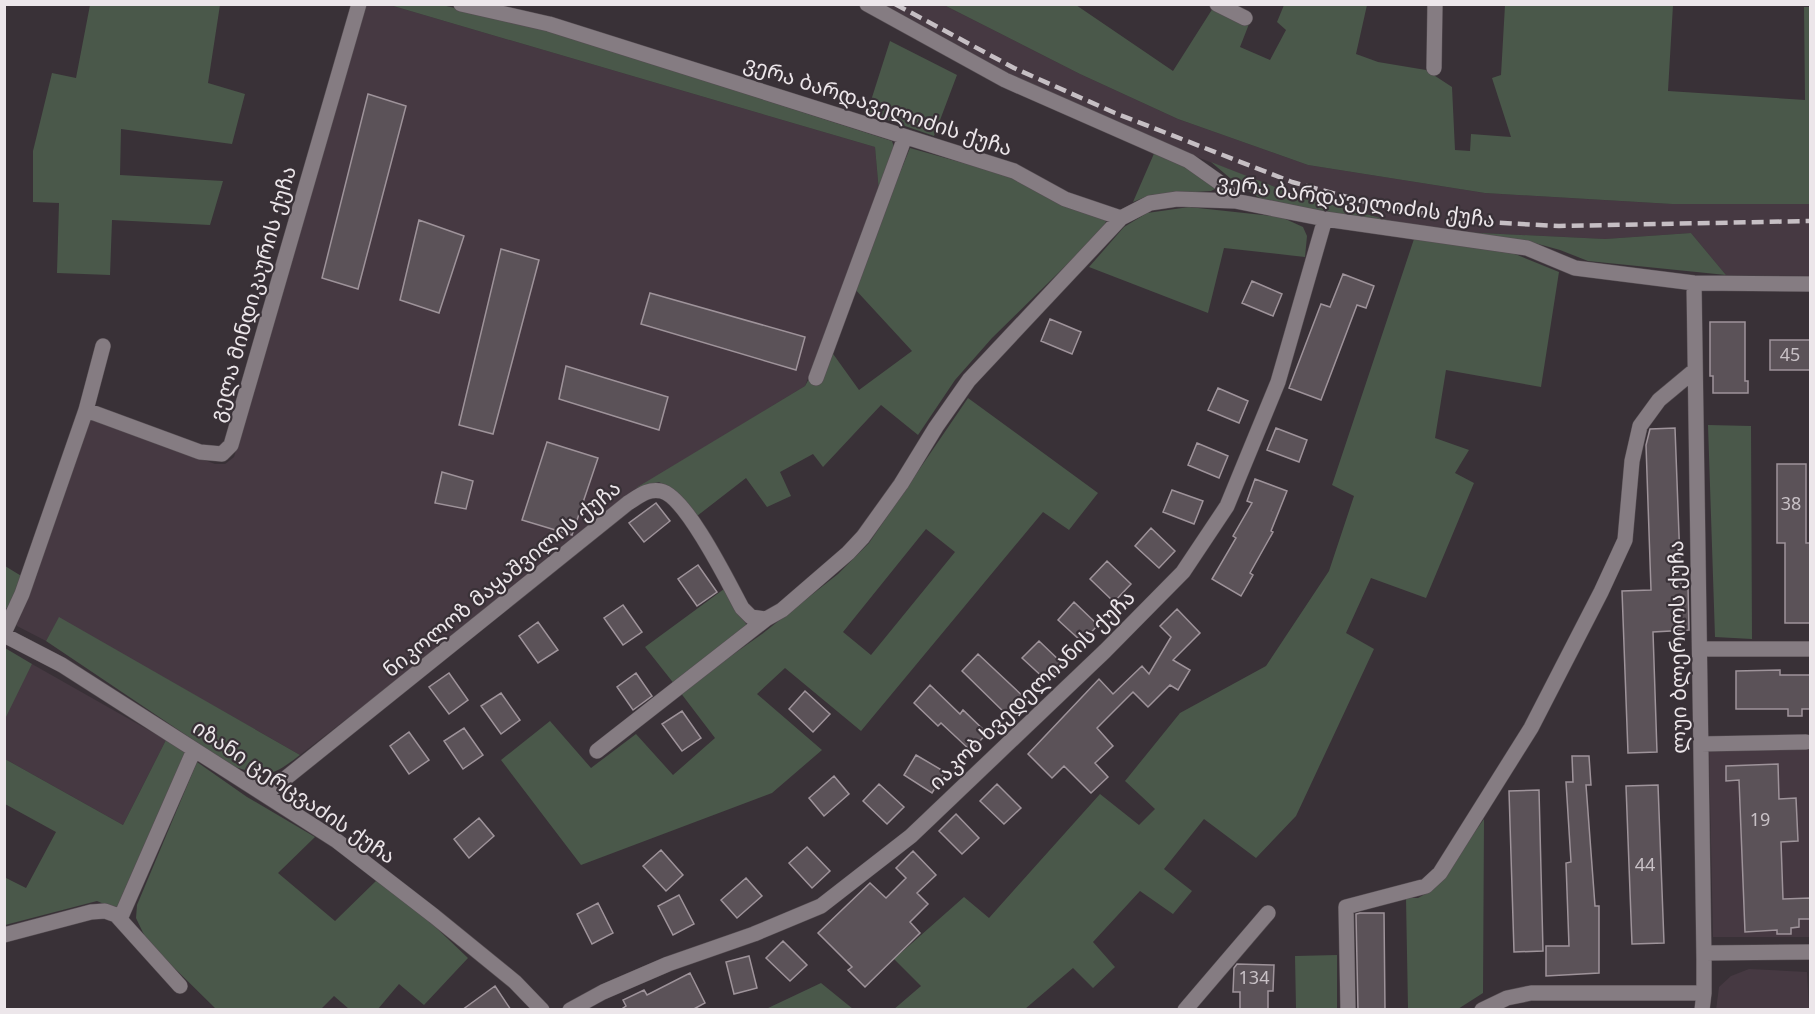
<svg xmlns="http://www.w3.org/2000/svg" width="1815" height="1014" font-family="Georgia,'Noto Sans Georgian',serif">
  <style>
    .built { fill: #463942 }
    .green { fill: #4a584a; fill-rule: evenodd }
    .building { fill: #5b5258; stroke: #9e939a; stroke-width: 1.5 }
    .lines { fill: none; stroke-linecap: round; stroke-linejoin: round }
    .street-casing { stroke: #564e53; stroke-width: 16 }
    .street { stroke: #857c82; stroke-width: 15 }
    .rail { stroke: #c6bfc4; stroke-width: 4.5; stroke-dasharray: 12 6; stroke-linecap: butt }
    .labels { text-anchor: middle; stroke-width: 4.5; stroke-linejoin: round; paint-order: stroke }
    .number-label { font-size: 18px; fill: #c8c1c6 }
    .street-label { font-size: 21px; fill: #ece6ea; stroke: #393137 }
  </style>
  <rect width="100%" height="100%" fill="#393137"/>
  <!-- built -->
  <path class="built" d="M364,5H390L875,147L879,192L805,386L636,489L411,669L300,755L59,618L46,641L17,626L14,618L36,578L85,425L90,420L96,418L215,464H225L234,457Z
    M877,5H944L1080,74L1178,119L1308,165L1485,193L1672,204H1810V276L1726,275L1691,233L1605,239L1461,232L1395,222L1293,194L1065,106Z
    M32,664L166,740L123,825L5,759L4,719Z
    M1810,749V937H1713L1709,750Z
    M1749,969L1807,972L1809,1009L1716,1010L1719,987L1731,976Z"/>
  <!-- green -->
  <path class="green" d="M90,5H220L208,83L245,94L232,144L121,129L120,175L223,181L210,225L112,220L110,275L57,273L59,203L33,202V151L52,73L76,78Z
    M390,5H442L541,28L892,141L895,150L879,192L875,147Z
    M944,5H1076L1173,71L1213,8L1249,24L1240,47L1270,60L1286,30L1277,22L1284,5H1367L1356,54L1378,62L1426,70L1452,87L1455,150L1470,151L1471,134L1511,137L1492,78L1501,75L1505,5H1673L1668,91L1805,100L1804,7H1810V204H1672L1485,193L1308,165L1178,119L1080,74Z
    M890,41L957,75L934,136L867,113Z
    M910,148L1013,177L1101,216L1106,221L1104,228L992,338L955,380L918,435L881,405L823,467L813,454L780,472L791,496L767,507L746,478L697,516L673,490L659,482L636,488L805,386L810,377L831,351L859,390L912,351L853,287Z
    M1156,149L1215,184V189L1211,191L1150,195L1133,202Z
    M1211,162L1293,194L1395,222L1281,207L1256,196L1237,184Z
    M1189,207L1281,217L1303,227L1307,236L1305,257L1224,248L1208,313L1089,267L1124,227L1147,213Z
    M1461,232L1605,239L1691,233L1726,275L1588,261L1560,250L1531,242Z
    M1414,239L1515,254L1559,272L1541,387L1446,370L1435,438L1469,450L1455,473L1474,483L1426,598L1371,578L1346,633L1374,649L1296,816L1256,858L1204,819L1164,869L1192,891L1173,914L1140,891L1093,942L1115,967L1093,988L1073,968L1025,1009L893,1010L921,986L894,959L964,897L989,918L1100,794L1139,825L1155,809L1125,781L1180,713L1266,666L1329,571L1354,496L1332,485Z
    M968,398L1098,493L1069,530L1043,512L861,731L785,668L757,694L822,750L772,793L581,865L501,760L550,721L591,768L636,734L673,775L715,738L680,692L762,634L838,574L869,543ZM926,529L955,552L871,655L843,632Z
    M1708,425L1751,426L1752,639L1715,637Z
    M5,566L23,577L16,597L5,610Z
    M724,589L748,627L675,685L645,647Z
    M59,617L300,755C270,778 268,777 232,766L46,641Z
    M5,648L32,664L5,719Z
    M166,740L186,751L118,910L97,901L5,925L4,877L26,888L56,832L5,804V759L123,825Z
    M197,762L247,797L315,837L278,873L335,921L377,880L426,918L468,958L424,1005L399,984L378,1009H349L334,996L321,1009H216L147,941L136,918L137,905Z
    M1484,819L1483,993L1458,1009H1408L1406,898H1418L1434,889Z
    M1337,955V1009H1296L1295,956Z
    M821,983L853,1009H766Z"/>
  <!-- building -->
  <path class="building" d="M368,94L406,106L358,289L322,278Z
    M419,220L464,236L439,313L400,300Z
    M501,249L539,260L493,434L459,425Z
    M1343,274L1374,286L1366,308L1357,305L1321,400L1289,388L1321,304L1330,307Z
    M1252,281L1282,294L1273,316L1242,303Z
    M650,293L805,337L796,370L641,324Z
    M1050,319L1081,332L1072,354L1041,341Z
    M1710,322H1745V381H1748V393H1713V376H1710Z
    M1770,340H1810V370H1770Z
    M566,366L668,397L659,430L559,399Z
    M1218,388L1248,401L1239,423L1208,410Z
    M1276,428L1307,440L1299,462L1267,450Z
    M1675,428L1681,588H1688L1689,630L1653,632L1657,752L1628,753L1622,591L1651,590L1646,445L1650,429Z
    M547,442L598,458L572,535L522,520Z
    M1197,443L1228,456L1219,478L1188,465Z
    M1777,464H1806V543H1810V623H1785V543H1777Z
    M442,472L473,481L466,509L435,503Z
    M1255,479L1287,491L1271,531L1273,532L1250,573L1253,575L1241,596L1212,579L1236,538L1233,536L1252,503L1247,501Z
    M1172,490L1203,501L1194,524L1163,512Z
    M656,503L670,521L644,542L629,523Z
    M1151,528L1175,551L1159,568L1135,546Z
    M1107,561L1131,584L1114,602L1090,579Z
    M698,565L717,592L697,606L678,579Z
    M1074,602L1098,625L1082,642L1058,620Z
    M623,605L642,632L623,645L604,618Z
    M1177,609L1200,633L1173,660L1190,670L1178,690L1170,685L1148,707L1133,692L1097,728L1113,746L1095,763L1108,777L1091,793L1064,766L1052,778L1028,754L1099,679L1113,694L1142,666L1149,674L1171,637L1160,626Z
    M538,622L558,650L538,663L519,636Z
    M1039,641L1063,664L1047,681L1022,658Z
    M978,654L1027,700L1010,718L962,671Z
    M1780,670V675H1810V709H1802V716H1788V709H1736V671Z
    M449,673L468,700L449,714L429,687Z
    M636,673L652,696L633,710L617,687Z
    M930,685L960,714L963,710L987,733L971,751L941,723L938,726L914,703Z
    M805,691L830,714L813,732L789,709Z
    M501,693L520,720L501,734L481,706Z
    M682,711L701,738L682,751L662,724Z
    M464,728L483,755L463,769L444,741Z
    M409,732L429,760L409,774L390,746Z
    M916,755L945,772L932,793L904,775Z
    M1572,756H1589L1591,785H1586L1595,906H1599V973L1546,976V946H1569L1566,863L1571,862L1566,782H1573Z
    M1778,764L1779,799L1796,798L1798,841L1781,842L1783,899L1810,898V919H1799V927L1791,928V934H1777V930L1745,932L1739,780L1726,781V766Z
    M834,776L849,794L824,816L809,798Z
    M879,784L904,807L887,824L863,801Z
    M997,784L1021,808L1004,824L980,801Z
    M1658,785L1664,943L1632,944L1626,786Z
    M1539,790L1543,951L1514,952L1509,791Z
    M956,814L979,838L962,854L939,831Z
    M479,818L494,836L469,858L454,839Z
    M807,847L830,871L812,888L789,863Z
    M661,850L683,875L666,891L643,866Z
    M913,851L936,875L917,893L928,904L910,922L920,933L865,987L848,970L852,967L818,933L870,883L886,898L906,878L896,868Z
    M746,878L762,896L737,918L721,900Z
    M679,895L694,924L673,935L658,906Z
    M598,903L613,933L592,944L577,914Z
    M1360,913H1384L1385,1010H1358L1356,914Z
    M783,941L807,965L790,981L766,958Z
    M749,956L757,988L734,994L726,962Z
    M1237,964L1274,965L1273,991H1268V1010H1240V992H1233L1234,968Z
    M690,973L705,1003L692,1010H620L626,1006L623,1000L644,990L647,995Z
    M495,986L511,1010H462Z"/>
  <g class="lines">
    <!-- street casing -->
    <g class="street-casing">
      <path id="street" d="M461,4L549,24L1014,171L1065,199L1121,218
        M867,4L1005,80L1189,161L1223,185L1235,201
        M1217,4L1245,18
        M1434,68L1435,4
        M1694,283L1704,960V993L1702,1010
        M816,378L905,137
        M86,410L200,452L222,454L231,445L359,4
        M4,633L22,594L86,410L103,346
        M4,635L62,665L337,841L434,916L515,982L542,1010
        M1700,649H1810
        M1701,744L1806,742
        M597,751L766,619L782,610L848,553L863,537L901,484L936,427L969,380L1121,218L1150,203L1177,199L1235,201L1325,219L1527,248L1575,268L1694,283L1810,284
        M266,794L628,503C638,497 648,488 661,491C686,496 729,584 742,608L751,617L766,619
        M120,919L194,750
        M4,935L91,912L105,911L116,915L180,986
        M1704,953L1810,952
        M570,1010L603,992L668,964L754,934L821,906L911,836L1105,651L1183,572L1227,506L1278,382L1325,219
        M1185,1010L1268,913
        M1348,1010L1346,907L1426,886L1440,873L1531,728L1601,592L1625,540L1632,461L1640,426L1659,400L1695,370
        M1482,1010L1507,998L1531,993H1704"/>
    </g>
    <!-- street -->
    <use href="#street" class="street"/>
    <!-- rail -->
    <path class="rail" d="M895,4L1014,68L1115,113L1292,182L1376,205L1465,221L1559,226L1810,221"/>
  </g>
  <g class="labels">
    <!-- number labels -->
    <g class="number-label">
      <text x="1790" y="361">45</text>
      <text x="1791" y="510">38</text>
      <text x="1760" y="826">19</text>
      <text x="1645" y="871">44</text>
      <text x="1254" y="984">134</text>
    </g>
    <!-- street labels -->
    <g class="street-label">
      <text transform="translate(878 106) rotate(18)" y="7">ვერა ბარდაველიძის ქუჩა</text>
      <text transform="translate(1356 201) rotate(8)" y="7">ვერა ბარდაველიძის ქუჩა</text>
      <text transform="translate(253 294) rotate(-74)" y="7">გელა მინდიკაურის ქუჩა</text>
      <text transform="translate(502 579) rotate(-39)" y="7">ნიკოლოზ მაყაშვილის ქუჩა</text>
      <text transform="translate(1678 647) rotate(-91)" y="7">ლუი ბლერიოს ქუჩა</text>
      <text transform="translate(1032 690) rotate(-44)" y="7">იაკობ ხვედელიანის ქუჩა</text>
      <text transform="translate(294 792) rotate(34)" y="7">იზანი ცერცვაძის ქუჩა</text>
    </g>
  </g>
  <!-- border -->
  <rect width="1815" height="1014" fill="none" stroke="#ece6ea" stroke-width="12"/>
</svg>
